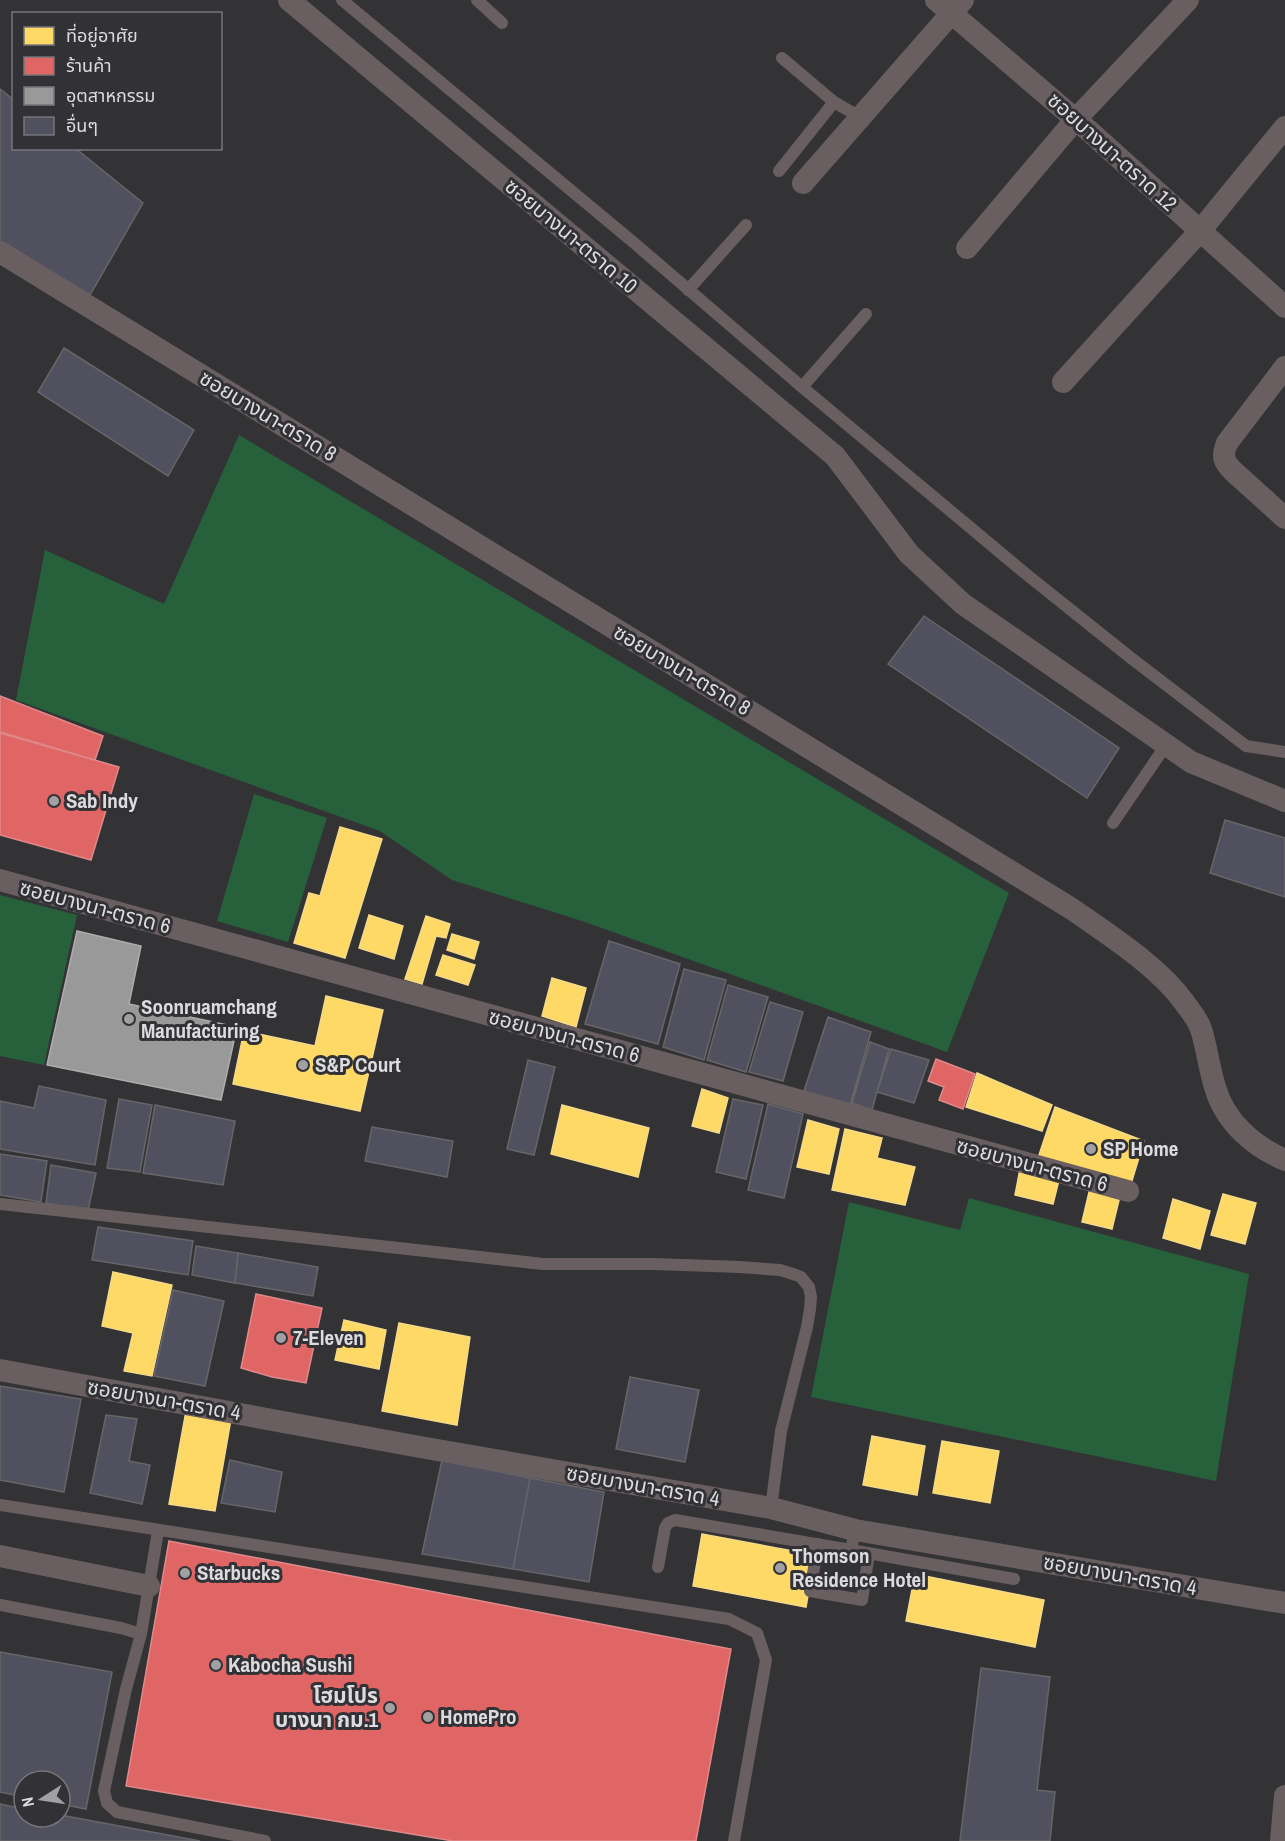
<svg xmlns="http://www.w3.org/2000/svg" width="1285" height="1841" font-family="'Archivo Narrow','Noto Sans Thai',sans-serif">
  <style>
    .green { fill: #26613b }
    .homes { fill: #ffd966; stroke: #f4da8a; stroke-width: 1.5 }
    .shops { fill: #e06666; stroke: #df898a; stroke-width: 1.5 }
    .industry { fill: #999; stroke: #adadae; stroke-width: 1.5 }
    .building { fill: #51505f; stroke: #666668; stroke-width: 1.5 }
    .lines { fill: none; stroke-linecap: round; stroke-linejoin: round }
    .lane { stroke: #6a5f60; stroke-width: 12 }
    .street { stroke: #6a5f60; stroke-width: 22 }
    .poi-dot { fill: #a1a1a4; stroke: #323236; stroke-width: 2 }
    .labels { text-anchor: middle; stroke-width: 6; stroke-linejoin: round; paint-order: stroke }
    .street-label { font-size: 21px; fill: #dcdcdf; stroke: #323236 }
    .poi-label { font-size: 21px; font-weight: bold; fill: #dcdcdf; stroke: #323236; text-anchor: start }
  </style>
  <rect width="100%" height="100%" fill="#333335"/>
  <!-- green -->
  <path class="green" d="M239,435L1009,893L947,1052L585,922L452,880L380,831L16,700L45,550L164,604Z
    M254,794L327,818L288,942L217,921Z
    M0,895L77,915L44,1065L0,1056Z
    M969,1198L1249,1274L1216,1481L811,1397L849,1202L960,1230Z"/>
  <!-- homes -->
  <path class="homes" d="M340,827L382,839L345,958L294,943L309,893L320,896Z
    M369,915L403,926L394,959L359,948Z
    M426,916L450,924L446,938L436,936L422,984L405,979Z
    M452,934L479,942L474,959L447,950Z
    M443,955L475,965L468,985L436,975Z
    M552,978L586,988L576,1027L542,1016Z
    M326,996L383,1010L360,1111L233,1084L244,1031L315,1046Z
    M977,1073L1052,1105L1042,1131L966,1107Z
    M702,1089L728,1098L719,1133L692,1126Z
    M562,1105L649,1128L638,1177L551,1154Z
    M1055,1107L1144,1141L1131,1184L1038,1158Z
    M808,1120L839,1129L829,1174L797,1167Z
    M845,1129L882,1138L877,1158L915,1167L905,1205L832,1190Z
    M1020,1169L1059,1180L1053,1204L1015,1195Z
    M1090,1188L1120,1196L1112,1229L1082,1222Z
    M1223,1194L1256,1203L1245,1244L1211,1235Z
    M1173,1199L1210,1211L1200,1249L1163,1238Z
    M113,1272L172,1285L152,1376L124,1371L133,1333L102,1326Z
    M344,1320L386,1330L379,1369L335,1360Z
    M399,1323L470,1337L457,1425L382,1411Z
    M186,1411L231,1419L215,1511L169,1504Z
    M872,1436L925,1446L917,1495L863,1485Z
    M942,1441L999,1451L990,1503L933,1493Z
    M702,1534L815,1555L806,1607L693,1586Z
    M915,1574L1044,1600L1035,1647L906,1621Z"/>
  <!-- shops -->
  <path class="shops" d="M0,696L103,736L95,760L0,732Z
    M0,733L119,767L91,860L0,835Z
    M936,1059L975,1074L963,1109L939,1100L944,1087L928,1081Z
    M256,1294L322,1308L306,1383L272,1377L241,1368Z
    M169,1541L731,1649L696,1841H453L126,1786Z"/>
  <!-- industry -->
  <path class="industry" d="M77,931L141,946L129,1004L237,1027L221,1100L47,1065Z"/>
  <!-- building -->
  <path class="building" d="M0,89L14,100V148H75L143,203L90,295L0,242Z
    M64,348L194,430L168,476L38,392Z
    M924,616L1119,748L1087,798L888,664Z
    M1225,820L1285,838V897L1210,873Z
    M609,941L680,964L658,1044L585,1024Z
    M684,969L726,980L704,1060L663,1047Z
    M728,985L768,997L746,1072L707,1060Z
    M770,1002L803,1012L783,1081L749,1072Z
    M828,1017L871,1032L850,1105L804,1091Z
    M870,1042L889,1049L872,1110L852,1103Z
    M891,1049L929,1060L914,1103L877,1092Z
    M528,1060L555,1067L534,1155L507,1149Z
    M39,1086L106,1100L95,1165L0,1149V1101L34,1108Z
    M119,1099L152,1105L140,1172L107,1168Z
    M733,1099L763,1105L746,1179L716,1172Z
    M768,1104L803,1114L784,1198L748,1190Z
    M155,1105L235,1121L223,1185L143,1173Z
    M372,1127L453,1141L447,1177L365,1161Z
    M0,1154L47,1161L41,1202L0,1195Z
    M51,1165L96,1173L88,1211L46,1203Z
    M98,1227L193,1241L188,1275L92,1260Z
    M196,1246L238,1253L235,1283L192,1275Z
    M238,1253L318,1267L313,1296L235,1283Z
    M173,1290L224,1301L205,1386L154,1376Z
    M630,1377L699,1390L685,1462L616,1449Z
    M0,1386L81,1399L64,1492L0,1480Z
    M106,1415L137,1419L129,1461L150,1465L142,1504L90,1493Z
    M230,1460L282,1472L275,1512L221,1503Z
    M442,1460L530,1478L513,1569L422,1554Z
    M530,1478L604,1492L589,1582L513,1569Z
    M0,1652L112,1672L86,1809L60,1804V1781H24V1797L0,1792Z
    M981,1668L1050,1677L1037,1790L1055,1792L1050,1841H960Z
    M0,1804L24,1809V1817H60V1815L200,1841H0Z"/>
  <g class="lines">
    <!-- lane -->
    <path class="lane" d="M342,0L633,242L802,387L1026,574L1131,658L1246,746L1285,752
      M477,0L502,23
      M782,58L834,102L860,117
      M779,171L834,102
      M688,290L746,225
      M802,387L866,314
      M1113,823L1166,745
      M0,1204L543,1264H654L740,1267L780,1270L796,1275L801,1277L809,1287L811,1297L810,1309L807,1327L781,1431L771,1508
      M0,1505L729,1619L757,1633L766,1660L734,1841
      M855,1530L851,1550L1014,1579
      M158,1531L141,1634L126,1689L104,1791L107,1803L117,1812L265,1841
      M818,1544L810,1591L862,1600L869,1553
      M658,1567L665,1528L668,1523L675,1520L851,1550
      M0,1605L121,1628L141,1634"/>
    <!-- street -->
    <path class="street" d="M289,0L835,456L909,554L963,604L1191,762L1285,801
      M936,0L1088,130L1285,307
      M803,183L963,0
      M967,248L1076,119L1188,0
      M0,252L1072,909C1109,935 1158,966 1184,1002C1190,1010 1198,1020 1201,1029C1207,1048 1209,1068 1215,1087C1225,1122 1253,1146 1285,1160
      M1285,367L1227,443C1222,456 1223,461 1233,471L1285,518
      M1063,382L1200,231L1285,127
      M0,880L1128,1191
      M0,1370L420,1447L771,1508L855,1530L1285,1603
      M0,1556L149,1586
      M1281,1841L1285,1796"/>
  </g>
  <!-- markers -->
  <g class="poi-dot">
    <circle cx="54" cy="801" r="6"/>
    <circle cx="129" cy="1019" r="6"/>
    <circle cx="303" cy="1065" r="6"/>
    <circle cx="1091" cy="1149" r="6"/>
    <circle cx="281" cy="1338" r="6"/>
    <circle cx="780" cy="1568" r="6"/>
    <circle cx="185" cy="1573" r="6"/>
    <circle cx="216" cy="1665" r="6"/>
    <circle cx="390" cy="1708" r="6"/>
    <circle cx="428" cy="1717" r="6"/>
  </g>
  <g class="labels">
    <!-- street labels -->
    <g class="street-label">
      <text transform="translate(1112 152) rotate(42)" y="7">ซอยบางนา-ตราด 12</text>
      <text transform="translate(571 236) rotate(40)" y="7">ซอยบางนา-ตราด 10</text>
      <text transform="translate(268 416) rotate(31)" y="7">ซอยบางนา-ตราด 8</text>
      <text transform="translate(682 670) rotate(31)" y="7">ซอยบางนา-ตราด 8</text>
      <text transform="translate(95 907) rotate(15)" y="7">ซอยบางนา-ตราด 6</text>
      <text transform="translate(564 1036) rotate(15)" y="7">ซอยบางนา-ตราด 6</text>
      <text transform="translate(1032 1165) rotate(15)" y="7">ซอยบางนา-ตราด 6</text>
      <text transform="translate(164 1400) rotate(10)" y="7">ซอยบางนา-ตราด 4</text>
      <text transform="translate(643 1486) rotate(10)" y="7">ซอยบางนา-ตราด 4</text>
      <text transform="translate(1120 1575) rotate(10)" y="7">ซอยบางนา-ตราด 4</text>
    </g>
    <!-- poi labels -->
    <g class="poi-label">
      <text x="66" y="808">Sab Indy</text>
      <text x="141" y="1014">Soonruamchang<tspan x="141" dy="24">Manufacturing</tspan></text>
      <text x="315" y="1072">S&amp;P Court</text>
      <text x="1103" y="1156">SP Home</text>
      <text x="293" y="1345">7-Eleven</text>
      <text x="792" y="1563">Thomson<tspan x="792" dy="24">Residence Hotel</tspan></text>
      <text x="197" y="1580">Starbucks</text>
      <text x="228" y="1672">Kabocha Sushi</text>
      <text x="378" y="1703" text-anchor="end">โฮมโปร<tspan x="378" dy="24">บางนา กม.1</tspan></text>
      <text x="440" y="1724">HomePro</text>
    </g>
  </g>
  <!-- legend -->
  <rect x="12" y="12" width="210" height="138" fill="#323236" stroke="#76767a" stroke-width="1.5"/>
  <rect x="24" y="27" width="30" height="18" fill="#ffd966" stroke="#76767a" stroke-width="1.5"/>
  <text x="66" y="42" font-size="18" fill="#dcdcdf">ที่อยู่อาศัย</text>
  <rect x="24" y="57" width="30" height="18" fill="#e06666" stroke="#76767a" stroke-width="1.5"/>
  <text x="66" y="72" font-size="18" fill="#dcdcdf">ร้านค้า</text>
  <rect x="24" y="87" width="30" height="18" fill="#999999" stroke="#76767a" stroke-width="1.5"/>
  <text x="66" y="102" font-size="18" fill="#dcdcdf">อุตสาหกรรม</text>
  <rect x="24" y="117" width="30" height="18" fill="#51505f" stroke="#76767a" stroke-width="1.5"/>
  <text x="66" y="132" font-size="18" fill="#dcdcdf">อื่นๆ</text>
  <!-- north arrow -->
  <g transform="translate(42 1799) rotate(258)"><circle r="28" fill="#323236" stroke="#76767a" stroke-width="1.5"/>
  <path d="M0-4.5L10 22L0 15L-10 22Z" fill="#a1a1a4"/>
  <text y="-9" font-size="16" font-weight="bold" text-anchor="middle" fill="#dcdcdf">N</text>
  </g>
</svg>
